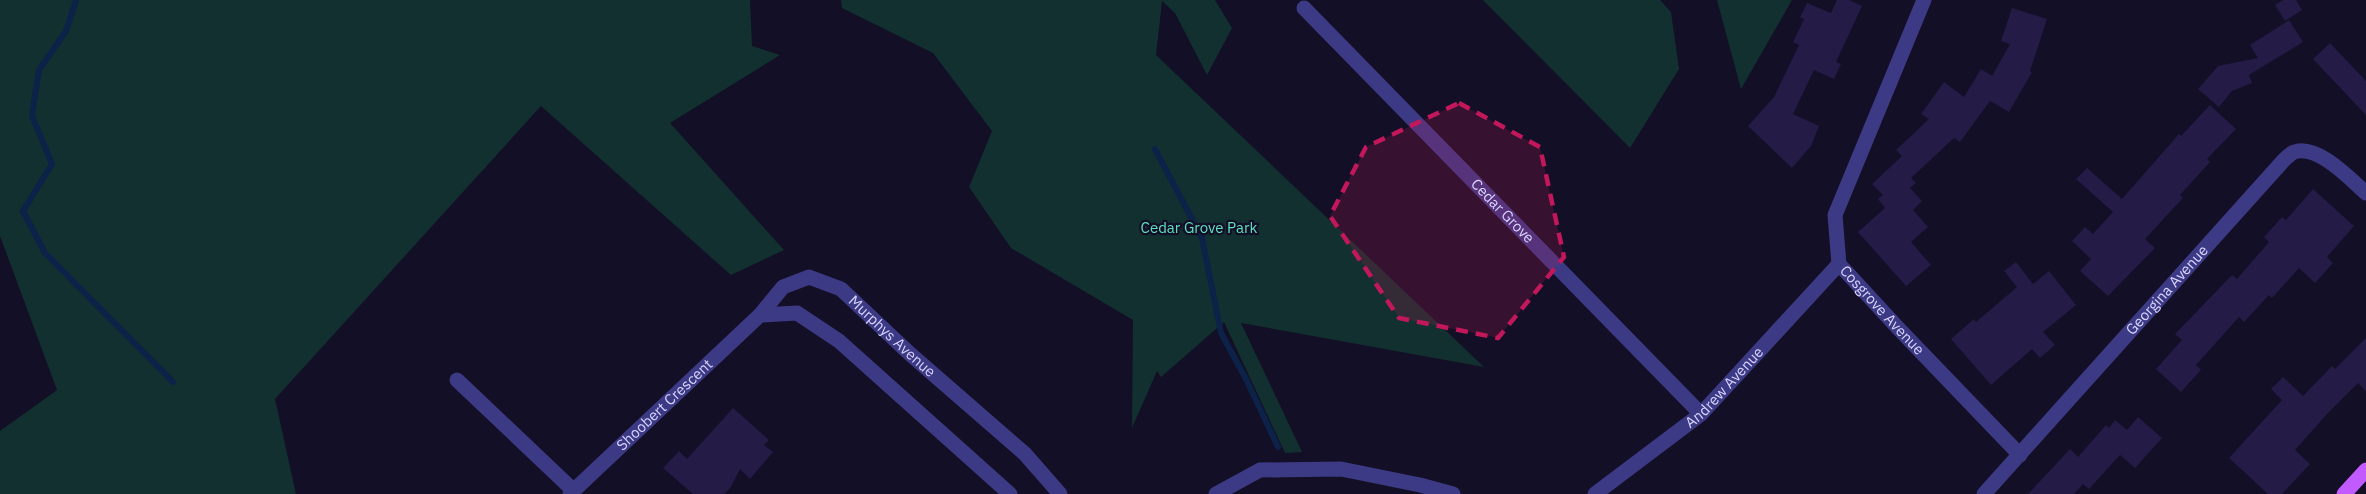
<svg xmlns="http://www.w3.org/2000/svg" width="2366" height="494" font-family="'IBM Plex Sans',sans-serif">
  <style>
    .green { fill: #12302f }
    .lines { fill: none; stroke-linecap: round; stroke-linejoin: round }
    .stream { stroke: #0c2248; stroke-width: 6 }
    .building { fill: #241b47 }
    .minor { stroke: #3d3a85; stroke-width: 15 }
    .major { stroke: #c25bff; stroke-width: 15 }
    .marked { fill: #c2185b; fill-opacity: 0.2; stroke: #c2185b; stroke-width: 4.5; stroke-dasharray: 12 8; stroke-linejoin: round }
    .labels { text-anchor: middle; stroke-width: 4.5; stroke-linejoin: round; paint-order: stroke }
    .street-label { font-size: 15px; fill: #d9d4ff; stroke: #130f26 }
    .park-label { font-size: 15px; fill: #5fe0c0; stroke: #130f26 }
  </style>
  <rect width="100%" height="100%" fill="#130f26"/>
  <!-- green -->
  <path class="green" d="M0,0H750L752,46L780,55L670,123L784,250L731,275L541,106L275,399L296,494H0V431L57,390L0,236Z
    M841,0H1215L1232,28L1207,75L1175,13L1162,1L1156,55L1484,367L1241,323L1302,452L1285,453L1224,322L1161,377L1157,371L1132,428L1133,320L1011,248L969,187L992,131L933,53L842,8Z
    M1483,0H1660L1671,12L1679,69L1630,148Z
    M1717,0H1792L1741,89Z"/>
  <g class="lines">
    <!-- stream -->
    <path class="stream" d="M76,0L66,31L39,70L32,116L52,164L23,211L45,253L173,382
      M1155,149L1202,238L1221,333L1246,379L1278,447"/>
  </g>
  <!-- building -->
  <path class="building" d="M1837,0H1849L1862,6L1836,62L1841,64L1834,79L1814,70L1793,114L1819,126L1811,146L1792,168L1748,126L1774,97L1799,45L1793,42L1804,19L1800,17L1807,3L1831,13Z
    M2283,0H2296L2302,10L2285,21L2275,5Z
    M2012,8L2047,19L2030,71L2032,72L2009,112L1990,101L1960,142L1954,138L1911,178L1916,183L1910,188L1922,201L1913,210L1928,227L1911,242L1931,265L1906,286L1858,232L1885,208L1878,199L1883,195L1872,184L1902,156L1896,150L1929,119L1921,114L1944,82L1964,97L1981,69L1992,76L2010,44L2001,41Z
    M2289,20L2303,42L2249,75L2252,83L2232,91L2219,107L2198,89L2218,66L2258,58L2250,45Z
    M2330,43L2366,81V115L2313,59Z
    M2210,105L2236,129L2207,159L2210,162L2180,195L2183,198L2145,239L2155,248L2108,296L2080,271L2091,259L2072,241L2085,227L2093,234L2113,212L2076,179L2087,168L2122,199L2179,134L2181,136Z
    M2313,189L2354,226L2327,257L2333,263L2315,283L2299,268L2272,298L2269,295L2244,322L2239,317L2196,365L2201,370L2181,392L2156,369L2182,340L2175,334L2232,275L2237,279L2269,242L2264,237L2282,217L2286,220Z
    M2016,262L2033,284L2049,271L2076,305L2043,332L2055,345L2040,358L2032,349L1991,385L1951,339L1974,319L1976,322L2017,287L2004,271Z
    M2366,338V391L2358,383L2327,414L2295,450L2310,464L2282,494H2268L2229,458L2282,400L2271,389L2283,377L2303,396L2332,366L2335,369Z
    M733,408L769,440L764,445L773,452L750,479L740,469L731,487L724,494H693L663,468L679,451L687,459Z
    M2138,417L2162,438L2135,468L2120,455L2089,489L2083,484L2074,494H2028L2070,449L2078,457L2106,425L2109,428L2115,420L2127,430Z"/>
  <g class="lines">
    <!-- minor -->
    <g class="minor">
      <path id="s1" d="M1924,0L1835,215L1839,264L1898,328L2020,455"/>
      <path id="s2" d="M1304,8L1701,414"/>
      <path d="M760,315L797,313L839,341L1010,494"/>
      <path d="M457,380L574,491"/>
      <path id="s3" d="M570,494L760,315L783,287L809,277L841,289L909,353L1025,454L1060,494"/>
      <path d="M1216,494L1260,470L1341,469L1420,485L1453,494"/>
      <path id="s4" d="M1595,494L1701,414L1839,264"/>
      <path id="s5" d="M1984,494L2283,161C2286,158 2290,154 2294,152C2318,144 2350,179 2366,193"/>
    </g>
    <!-- major -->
    <path class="major" d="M2344,494L2366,470"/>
  </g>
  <!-- marked area -->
  <path class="marked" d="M1459,103L1540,147L1564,257L1498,338L1399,318L1330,216L1366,147Z"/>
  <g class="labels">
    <!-- street labels -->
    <g class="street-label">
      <text dy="5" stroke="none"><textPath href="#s2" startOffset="284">Cedar Grove</textPath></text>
      <text dy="5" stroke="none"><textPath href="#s5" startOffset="274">Georgina Avenue</textPath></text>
      <text dy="5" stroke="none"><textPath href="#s1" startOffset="345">Cosgrove Avenue</textPath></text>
      <text dy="5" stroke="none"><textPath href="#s3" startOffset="429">Murphys Avenue</textPath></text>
      <text dy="5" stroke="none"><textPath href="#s4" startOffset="168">Andrew Avenue</textPath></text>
      <text dy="5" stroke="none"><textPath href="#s3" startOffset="130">Shoobert Crescent</textPath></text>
    </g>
    <!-- park labels -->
    <g class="park-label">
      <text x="1199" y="233">Cedar Grove Park</text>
    </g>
  </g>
</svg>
